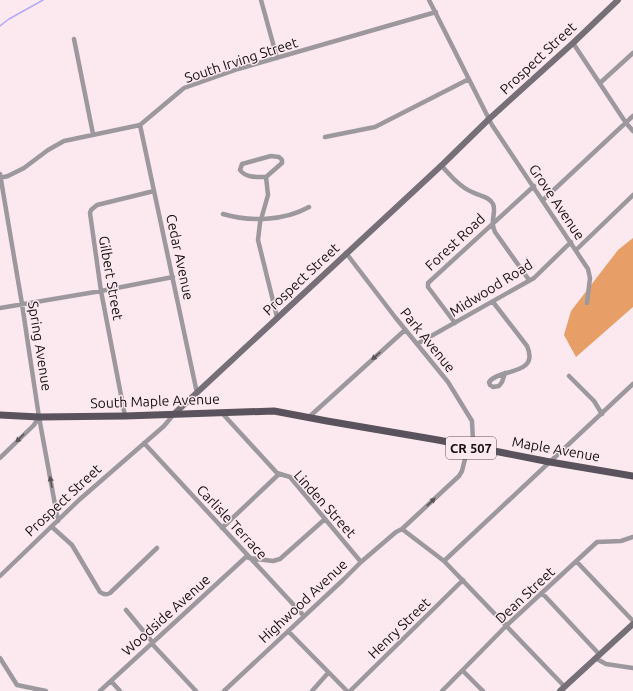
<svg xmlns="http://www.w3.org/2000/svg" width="633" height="691" font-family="Ubuntu,sans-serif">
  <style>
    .forest { fill: #e79f67 }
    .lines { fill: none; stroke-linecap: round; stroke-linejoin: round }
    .stream { stroke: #b3a9f8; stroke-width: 1.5 }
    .street { stroke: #9d989d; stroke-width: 4.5 }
    .secondary { stroke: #766f77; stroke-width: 6 }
    .primary { stroke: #5a525c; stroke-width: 7 }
    .oneway { fill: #585457 }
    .labels { text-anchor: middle; stroke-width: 3; stroke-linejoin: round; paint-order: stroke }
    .shield { fill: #fbe9ef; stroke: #595054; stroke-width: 1 }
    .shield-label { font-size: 13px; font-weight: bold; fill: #140f11 }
    .street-label { font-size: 14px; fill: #140f11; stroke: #fbe9ef }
  </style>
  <rect width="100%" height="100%" fill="#fbe9ef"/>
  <!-- forest -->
  <path class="forest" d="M633,238V307L576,357L564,335L571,311L618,250Z"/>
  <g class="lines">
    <!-- stream -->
    <path class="stream" d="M0,26L9,19L43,0"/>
    <!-- street -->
    <path class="street" d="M261,0L277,58
      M429,0L492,125L588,269L590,278L587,303
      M74,39L93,134
      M573,43L626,123L633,131
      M600,83L633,53
      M140,125L197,393
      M325,137L375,127L469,79
      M271,156L279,157L282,160V163L266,177C256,177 246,178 240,170L242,164Z
      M441,165C450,175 460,187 472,192C479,196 489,196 493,204C497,213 489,220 495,232L529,280
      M0,174L22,304L39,417L58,521
      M266,177L268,195L260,223L258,240L277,317
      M0,178L8,176L24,168L48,150L64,141L140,125L184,88L238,69L436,12
      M543,200L633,116
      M223,214C250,222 284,221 309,207
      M576,250L633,195
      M346,253L395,317L448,382L472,421L473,442L470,447
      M493,302L527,346C540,376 499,368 489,382L490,385L493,387L499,386L502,382L505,373
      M0,308L101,291L173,277
      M455,323L428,287V283L534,186
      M417,344L534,278L571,242
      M569,376L594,401L602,414
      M222,413L277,473L290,477L361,562
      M125,416L101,291L90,213L91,210L97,205L154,191
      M309,417L405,330
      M144,443L304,616
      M0,458L34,425L39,417
      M52,527L72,545L100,592C104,595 107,595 110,593L157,548
      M222,528L279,474
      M402,529L459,476L462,471L468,447
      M249,558L273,561L280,559L325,519
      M444,561L633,384
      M577,562L633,621
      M0,576L79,500L164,426L174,414
      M543,594L599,654
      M126,610L150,639L154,646L196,691
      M288,631L347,691
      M0,658L17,685L46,691
      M595,658L606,664L633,668
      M463,671L483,691
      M111,681L120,691
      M100,691L247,556
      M224,691L343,580L361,562L396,532L402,529L444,561L565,687
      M312,691L328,673
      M350,691L463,580
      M442,691L507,625L597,542L621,541L633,537"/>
    <!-- secondary -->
    <path class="secondary" d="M175,413L443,164L489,119L573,43L618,0
      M560,691L633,624"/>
    <!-- primary -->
    <path class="primary" d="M0,415L39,417L125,416L274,411L327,421L438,440L550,462L633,476"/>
  </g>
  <!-- one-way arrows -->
  <defs><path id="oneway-solid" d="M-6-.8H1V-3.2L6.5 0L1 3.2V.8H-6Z"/></defs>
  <g class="oneway">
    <use href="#oneway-solid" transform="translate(376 356) rotate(138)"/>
    <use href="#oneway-solid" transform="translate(20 438) rotate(135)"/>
    <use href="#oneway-solid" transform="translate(51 482) rotate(-100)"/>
    <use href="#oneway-solid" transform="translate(431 502) rotate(-44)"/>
  </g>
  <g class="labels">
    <!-- shield labels -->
    <rect class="shield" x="446" y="437" width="50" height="22" rx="3"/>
    <g class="shield-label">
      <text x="471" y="453">CR 507</text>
    </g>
    <!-- street labels -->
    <g class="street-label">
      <text transform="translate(538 58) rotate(-43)" y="5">Prospect Street</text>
      <text transform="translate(241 60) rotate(-18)" y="5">South Irving Street</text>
      <text transform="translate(557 202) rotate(56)" y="5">Grove Avenue</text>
      <text transform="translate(455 242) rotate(-43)" y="5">Forest Road</text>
      <text transform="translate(180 257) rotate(78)" y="5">Cedar Avenue</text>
      <text transform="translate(111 278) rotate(80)" y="5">Gilbert Street</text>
      <text transform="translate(301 279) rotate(-43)" y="5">Prospect Street</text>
      <text transform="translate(491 288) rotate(-32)" y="5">Midwood Road</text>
      <text transform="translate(428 340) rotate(51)" y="5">Park Avenue</text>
      <text transform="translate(40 346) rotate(81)" y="5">Spring Avenue</text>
      <text transform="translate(155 401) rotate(-2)" y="5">South Maple Avenue</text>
      <text transform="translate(556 449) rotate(10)" y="5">Maple Avenue</text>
      <text transform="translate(63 500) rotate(-43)" y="5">Prospect Street</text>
      <text transform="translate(325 504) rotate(48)" y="5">Linden Street</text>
      <text transform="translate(232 522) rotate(47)" y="5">Carlisle Terrace</text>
      <text transform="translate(525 595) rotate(-43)" y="5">Dean Street</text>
      <text transform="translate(303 601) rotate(-43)" y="5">Highwood Avenue</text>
      <text transform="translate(166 615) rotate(-42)" y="5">Woodside Avenue</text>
      <text transform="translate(399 628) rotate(-44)" y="5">Henry Street</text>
    </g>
  </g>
</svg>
